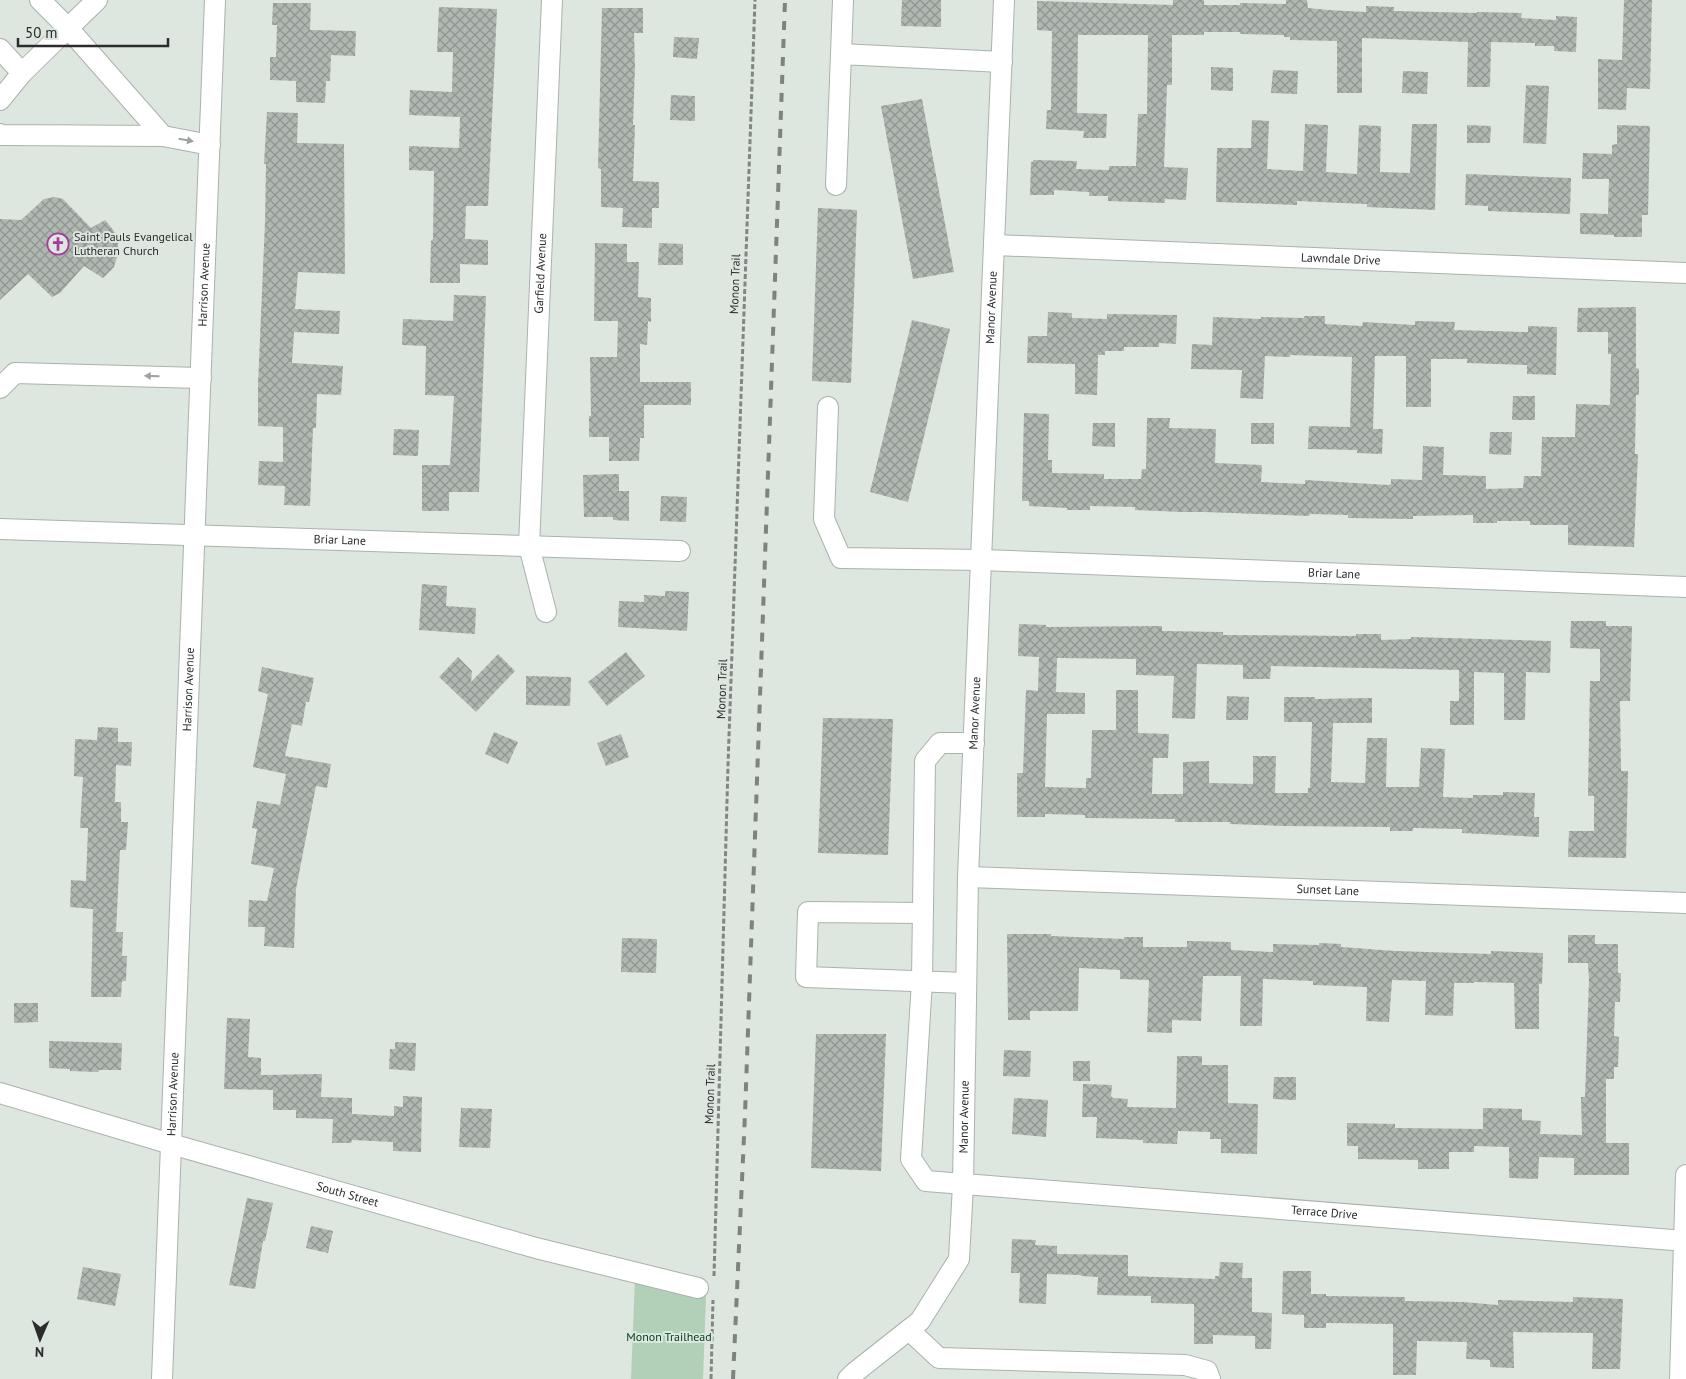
<svg xmlns="http://www.w3.org/2000/svg" width="1686" height="1379" font-family="'PT Sans',sans-serif">
  <style>
    .park { fill: #b2d0b7 }
    .building { fill: url(#building-cross-hatch) }
    .lines { fill: none; stroke-linecap: round; stroke-linejoin: round }
    .minor-casing { stroke: #abb2ac; stroke-width: 22 }
    .path { stroke: #808682; stroke-width: 3; stroke-dasharray: 5 2.5; stroke-linecap: butt }
    .minor { stroke: #fff; stroke-width: 20 }
    .rail { stroke: #7e8380; stroke-width: 4; stroke-dasharray: 9 9; stroke-linecap: butt }
    .oneway { fill: #9fa0a0 }
    .labels { text-anchor: middle; stroke-width: 4; stroke-linejoin: round; paint-order: stroke }
    .poi-label { font-size: 12px; fill: #2a2d2b; stroke: #dee6e0; text-anchor: start }
    .street-label { font-size: 12px; fill: #2a2d2b; stroke: #dee6e0 }
    .park-label { font-size: 12px; fill: #01441c; stroke: #dee6e0 }
  </style>
  <defs>
    <pattern id="building-cross-hatch" width="8" height="8" patternUnits="userSpaceOnUse" patternTransform="scale(1.25)"><rect width="8" height="8" fill="#b0b7b1"/><path d="M0 0l8 8M0 8l8-8" fill="none" stroke="#8f9590"/></pattern>
  </defs>
  <rect width="100%" height="100%" fill="#dee6e0"/>
  <!-- park -->
  <path class="park" d="M635,1276L706,1296L703,1379H631Z"/>
  <!-- building -->
  <path class="building" d="M902,0H941V27L901,26Z
    M1173,0H1204V5H1240V3L1286,4V0H1307L1308,8L1328,10L1366,12V6L1394,7V11L1477,13V12L1522,13L1521,18L1556,20V16L1577,17L1576,52L1554,51V46H1535V43L1491,42L1490,87H1467L1468,42L1362,38V93H1337V41L1290,40V37H1284V35L1240,34V32H1204V35H1172V85H1167L1164,167L1188,168L1186,200L1165,199V203L1108,201V196H1089V192L1054,190V195H1030L1031,162H1033V160L1077,161L1076,169L1109,170V166H1136L1138,114H1147L1148,35H1078L1077,113L1107,114L1106,138H1083L1084,131L1046,129L1047,110H1051L1052,31L1037,30V1L1173,5Z
    M1624,0H1652L1650,89L1627,88L1626,110L1598,109V59L1622,60Z
    M273,3H311L310,30L356,31L355,56L331,55L330,81H326L325,103L296,102V81L270,80V57H276L277,25H272Z
    M439,7L497,9L488,206H466L465,239L488,240V265L460,264V283H430L431,241L433,239L434,171L409,170V146L459,148L460,117L409,115L410,90L452,92L453,52H437Z
    M602,8H643V33H634L635,67L633,125H635L633,181L659,182V208H652V228L622,227L623,208L601,207V169L598,168Z
    M674,37L699,38L697,59L673,57Z
    M1211,67L1233,68V91L1211,90Z
    M1273,70L1298,71L1297,94L1271,93Z
    M1403,71L1428,72L1427,94L1402,93Z
    M1526,85L1549,86L1546,144L1523,143Z
    M671,95L695,96V121L670,120Z
    M922,99L954,272L913,279L881,106Z
    M267,112L298,113L297,143L344,144L345,274L298,272L295,309L340,311L339,334L294,332L292,363L343,366L341,395L317,394L316,428H313L310,506L284,505L285,486L258,485L259,461L283,462V427L258,426V385L265,222L266,164H264Z
    M1252,120L1269,121L1267,169L1303,171L1305,124L1328,125L1326,172L1357,174L1359,125L1381,126L1380,172L1410,173L1412,124H1437L1435,210L1367,207V204H1365L1297,201V205L1216,202L1217,148H1251Z
    M1467,125L1491,126L1490,143H1467Z
    M1617,125L1650,126L1648,215H1642V237H1614V235L1580,234V213L1608,214L1609,179H1582L1583,153L1612,154V145L1617,144Z
    M1466,174L1571,178L1570,214L1488,211V206L1465,205Z
    M54,197L63,199L91,228L105,220L114,231L118,242V254L114,267L103,278L84,266L60,293L52,297L28,274L0,300V219L21,220L44,199Z
    M818,208L857,210L851,383L812,381Z
    M595,243L627,244V262H639L638,297L651,298V322L648,321L647,345L640,344V382H691V405H644V438H640L639,461H609V437H589V416H591L590,357H617L618,321H594Z
    M659,243L683,244V265H658Z
    M454,295L486,296L479,492H449V511H422V465H450L454,396L425,395L426,346L402,345L403,319L453,321Z
    M1636,307V368L1639,369V395H1636L1635,454H1638L1634,547L1568,545V525H1530V521H1497V523H1473V515L1413,516V519L1348,518V515L1310,514L1309,516L1204,512H1182L1135,510V507L1090,506V510H1067V508L1029,506V501H1022L1024,413L1049,414L1048,460H1052V473L1104,474V479H1141L1142,469H1146L1147,418H1170L1169,428L1216,429L1215,463L1262,465L1261,482L1305,484V480L1388,485L1391,484V479L1422,480L1423,446L1444,447L1443,475L1486,476V489L1523,488L1524,476H1541L1542,437H1575L1576,404L1610,405L1611,354H1608V332H1577L1578,308Z
    M1048,312L1072,313V318L1107,319V314L1177,315L1176,344L1159,343V347H1124V351H1105V355H1098L1097,395L1075,394V364L1027,363L1028,336H1047Z
    M1304,316H1325V324L1362,326L1363,322L1415,325V321L1455,322L1454,330L1528,332V326L1557,327L1556,375L1527,374V365L1467,363V359H1431V407H1406V356H1375L1373,429H1383L1382,454L1357,453V450L1308,449L1309,426L1350,427L1352,357L1290,355V357L1265,356L1263,399L1240,398L1242,370L1191,369L1192,344L1212,345L1213,317L1261,319V317L1304,318Z
    M912,320L950,329L908,502L870,492Z
    M1513,396H1535V420H1512Z
    M1093,423H1115V447L1092,446Z
    M1251,423H1274V444H1251Z
    M394,429L419,430L418,456L393,455Z
    M1490,432H1512L1511,455L1489,454Z
    M619,474V491H629V521L613,520V517H584L583,475Z
    M661,496L687,497L686,522L660,521Z
    M422,584L447,586L446,606L476,608L475,634L419,630Z
    M665,591L689,592L687,631L618,627L619,601L644,602V595L665,596Z
    M1571,621H1606V626H1632L1630,701H1620L1621,771H1628L1626,858L1568,857L1569,831H1594V796H1588L1590,681H1600V649L1570,648Z
    M1019,624L1046,625V627L1162,626V631L1223,632V635L1356,636V634H1381V640L1411,639V637L1551,641L1550,673L1526,672L1525,720H1504V673L1474,672V725H1450V701H1459V670L1271,666L1270,679H1243V665L1197,664L1195,719L1172,718L1174,676L1136,675V659L1057,658L1056,692L1085,693V714H1047L1045,787L1086,788V778H1091L1092,730H1116V690H1138V733L1169,734L1168,758H1153L1152,794H1183V762L1209,761V783L1253,784V756H1276L1275,793H1308V788H1310L1312,722H1284V697H1315V699L1372,698V723H1333L1331,782L1365,783L1367,738H1387L1386,787H1419L1421,748L1445,749L1443,797L1473,798V795H1503V792L1535,793L1534,817H1539V837L1462,833V829L1413,828V831H1390V827L1284,826L1230,824V822H1175V819L1085,818V815L1045,814V817H1017V773H1023L1026,690L1038,691L1039,657L1018,656Z
    M626,652L645,676L607,706L588,682Z
    M498,654L515,671L476,712L439,677L458,657L472,671L471,682Z
    M262,667L314,678L309,702H306L302,726L292,724L285,756L331,764L327,788L316,786L296,889L294,948L264,946L265,927H248L249,900L267,901L274,868L251,864L257,829L252,828L257,801L280,805L286,774L253,767L268,694L258,691Z
    M526,676L571,677L570,706L526,705Z
    M1227,696L1249,697L1248,720H1226Z
    M823,718L893,719L888,855L818,853Z
    M98,727L118,728V742H132L131,766L116,765L115,802H121V822H128L126,850H120L116,932H123L122,956H127L126,981H122L121,997H91L93,909L70,907L71,880L86,881L88,828H80L83,777L74,776L75,739L97,740Z
    M494,732L518,742L508,764L485,754Z
    M621,734L629,757L606,766L597,743Z
    M1007,934H1051V936L1124,939V937H1143V947H1187V941L1231,942V950L1273,952V944L1319,945V943L1341,944V947L1395,951L1491,954V951L1543,953L1542,984H1539V1029H1515L1514,983L1474,982V983H1454L1453,1016L1425,1015L1426,981L1392,980L1389,1022L1366,1021L1367,987L1313,985V981L1263,979L1262,1026H1240L1241,976H1203L1201,1021L1172,1020V1033L1147,1032L1149,980L1120,979V970L1079,968L1078,1011H1030V1020H1008Z
    M1568,935H1595V944H1618V973H1621L1620,1002H1615L1614,1036L1619,1037L1618,1067H1614V1079H1606V1143H1629V1175H1574V1158L1539,1157L1538,1179L1509,1178V1147L1474,1146V1152H1449V1169H1418V1160L1358,1159V1146H1347V1123L1395,1124V1128L1483,1129V1108L1522,1109V1120L1541,1121L1540,1134L1582,1135L1581,1097H1585L1589,980L1588,963H1568Z
    M622,938L657,939L656,973L621,972Z
    M14,1003H38V1022L14,1023Z
    M227,1018L250,1019L248,1057L261,1058V1075L322,1074L321,1097L352,1098V1114L394,1116V1106L403,1107V1096L422,1097L421,1152L393,1151V1142L352,1140L351,1143H332L333,1119L296,1118V1110H273V1090L224,1089Z
    M816,1034H886L881,1171L811,1168Z
    M49,1041L122,1043L121,1070H99L98,1072L70,1071V1069L49,1068Z
    M395,1042L416,1043L415,1071L389,1069L390,1049H395Z
    M1004,1050L1031,1051L1030,1077L1003,1076Z
    M1177,1056H1202V1065H1228V1103L1258,1104L1257,1154L1221,1153V1139H1210V1132L1178,1131L1177,1144L1143,1143V1140L1096,1138L1097,1117H1082L1083,1084L1112,1085L1111,1096L1113,1098L1128,1099L1127,1107L1176,1108Z
    M1073,1061H1090V1081H1073Z
    M1274,1077H1296V1100L1273,1099Z
    M1014,1098L1048,1100L1046,1137L1012,1134Z
    M461,1108L492,1109L490,1148L459,1147Z
    M247,1198L273,1203L265,1241H263L255,1289L229,1285Z
    M311,1226L333,1231L328,1253L306,1248Z
    M1012,1239L1036,1240L1035,1245L1057,1246V1254L1128,1255V1276L1215,1279V1276H1219L1220,1262L1243,1263L1242,1278H1252V1312L1272,1313L1271,1349H1255V1336L1213,1335V1344H1194V1304L1151,1303V1296L1097,1295L1098,1277L1081,1276V1275L1047,1274L1046,1304L1019,1303L1020,1273H1011Z
    M83,1267L121,1274L115,1306L77,1299Z
    M1283,1271H1311V1294H1326V1296L1405,1297V1301L1463,1302L1498,1305V1300L1573,1302V1297L1623,1299L1620,1369H1592L1593,1333L1513,1332L1514,1368L1490,1367V1360L1466,1359L1467,1342L1417,1341L1416,1375H1393V1324L1326,1323V1328H1304V1315L1282,1314Z"/>
  <g class="lines">
    <!-- minor casing -->
    <g class="minor-casing">
      <g id="minor">
        <path d="M40,0L68,28L97,0"/>
        <path d="M0,49L22,73"/>
        <path d="M841,54L843,0"/>
        <path d="M0,100L22,73L68,28L163,136"/>
        <path d="M0,134L1,135L163,136L210,145"/>
        <path d="M836,185L841,54L1002,62"/>
        <path id="s1" d="M995,245L1686,273"/>
        <path d="M0,388L15,373L201,378"/>
        <path id="s2" d="M828,407L824,519L841,558L982,560L1686,587"/>
        <path id="s3" d="M0,529L680,551"/>
        <path id="s4" d="M546,612L529,546L552,0"/>
        <path id="s5" d="M974,743H940L925,761L922,981L911,1159L926,1181L1686,1241"/>
        <path id="s6" d="M968,877L1686,903"/>
        <path d="M923,913L808,912L806,977L966,983"/>
        <path id="s7" d="M0,1093L171,1144L536,1248L698,1288"/>
        <path d="M909,1330L939,1358L1185,1365L1207,1371L1210,1379"/>
        <path id="s8" d="M162,1379L215,0"/>
        <path id="s9" d="M848,1379L854,1373L920,1321L959,1259L963,1185L968,877L1004,0"/>
        <path d="M1680,1379L1686,1175"/>
      </g>
    </g>
    <!-- path -->
    <path class="path" d="M714,1276L728,765L755,0
      M711,1379L713,1300"/>
    <!-- minor -->
    <use href="#minor" class="minor"/>
    <!-- rail -->
    <path class="rail" d="M733,1379L745,1114L785,0"/>
  </g>
  <!-- one-way arrows -->
  <defs><path id="oneway-solid" d="M-6-.8H1V-3.2L6.5 0L1 3.2V.8H-6Z" transform="scale(1.25)"/></defs>
  <g class="oneway">
    <use href="#oneway-solid" transform="translate(186 140) rotate(10)"/>
    <use href="#oneway-solid" transform="translate(152 376) rotate(-179)"/>
  </g>
  <!-- icons -->
  <defs>
    <g id="church-ring" transform="scale(1.125)"><circle r="9.5" fill="#dee6e0" stroke="#a33a9c" stroke-width="1.5"/><path d="M-1.2-6h2.4v3.5h3.3v2.4h-3.3V6h-2.4V-.1h-3.3v-2.4h3.3Z" fill="#a33a9c"/></g>
  </defs>
  <g fill-rule="evenodd">
    <use href="#church-ring" x="58" y="244"/>
  </g>
  <g class="labels">
    <!-- poi labels -->
    <g class="poi-label">
      <text x="74" y="241">Saint Pauls Evangelical<tspan x="74" dy="14">Lutheran Church</tspan></text>
    </g>
    <!-- street labels -->
    <g class="street-label">
      <text dy="4" stroke="none"><textPath href="#s1" startOffset="346">Lawndale Drive</textPath></text>
      <text dy="4" stroke="none"><textPath href="#s4" startOffset="341">Garfield Avenue</textPath></text>
      <text transform="translate(735 284) rotate(-88)" y="4">Monon Trail</text>
      <text dy="4" stroke="none"><textPath href="#s8" startOffset="1095">Harrison Avenue</textPath></text>
      <text dy="4" stroke="none"><textPath href="#s9" startOffset="1118">Manor Avenue</textPath></text>
      <text dy="4" stroke="none"><textPath href="#s3" startOffset="340">Briar Lane</textPath></text>
      <text dy="4" stroke="none"><textPath href="#s2" startOffset="648">Briar Lane</textPath></text>
      <text dy="4" stroke="none"><textPath href="#s8" startOffset="690">Harrison Avenue</textPath></text>
      <text transform="translate(722 689) rotate(-88)" y="4">Monon Trail</text>
      <text dy="4" stroke="none"><textPath href="#s9" startOffset="712">Manor Avenue</textPath></text>
      <text dy="4" stroke="none"><textPath href="#s6" startOffset="360">Sunset Lane</textPath></text>
      <text dy="4" stroke="none"><textPath href="#s8" startOffset="285">Harrison Avenue</textPath></text>
      <text transform="translate(710 1094) rotate(-88)" y="4">Monon Trail</text>
      <text dy="4" stroke="none"><textPath href="#s9" startOffset="308">Manor Avenue</textPath></text>
      <text dy="4" stroke="none"><textPath href="#s7" startOffset="362">South Street</textPath></text>
      <text dy="4" stroke="none"><textPath href="#s5" startOffset="882">Terrace Drive</textPath></text>
    </g>
    <!-- park labels -->
    <g class="park-label">
      <text x="669" y="1341">Monon Trailhead</text>
    </g>
  </g>
  <!-- north arrow -->
  <g transform="translate(40 1339) rotate(182)" stroke="#dee6e0" stroke-width="4" paint-order="stroke">
  <path d="M0-4L9 19L0 12L-9 19Z" fill="#2a2d2b"/>
  <text y="-8" font-size="14" font-weight="bold" text-anchor="middle" fill="#2a2d2b">N</text>
  </g>
  <!-- scale -->
  <path d="M18 38v8h150v-8" fill="none" stroke="#2a2d2b" stroke-width="2.5"/>
  <text x="25" y="38" font-size="15" fill="#2a2d2b" stroke="#dee6e0" stroke-width="4" paint-order="stroke">50 m</text>
</svg>
